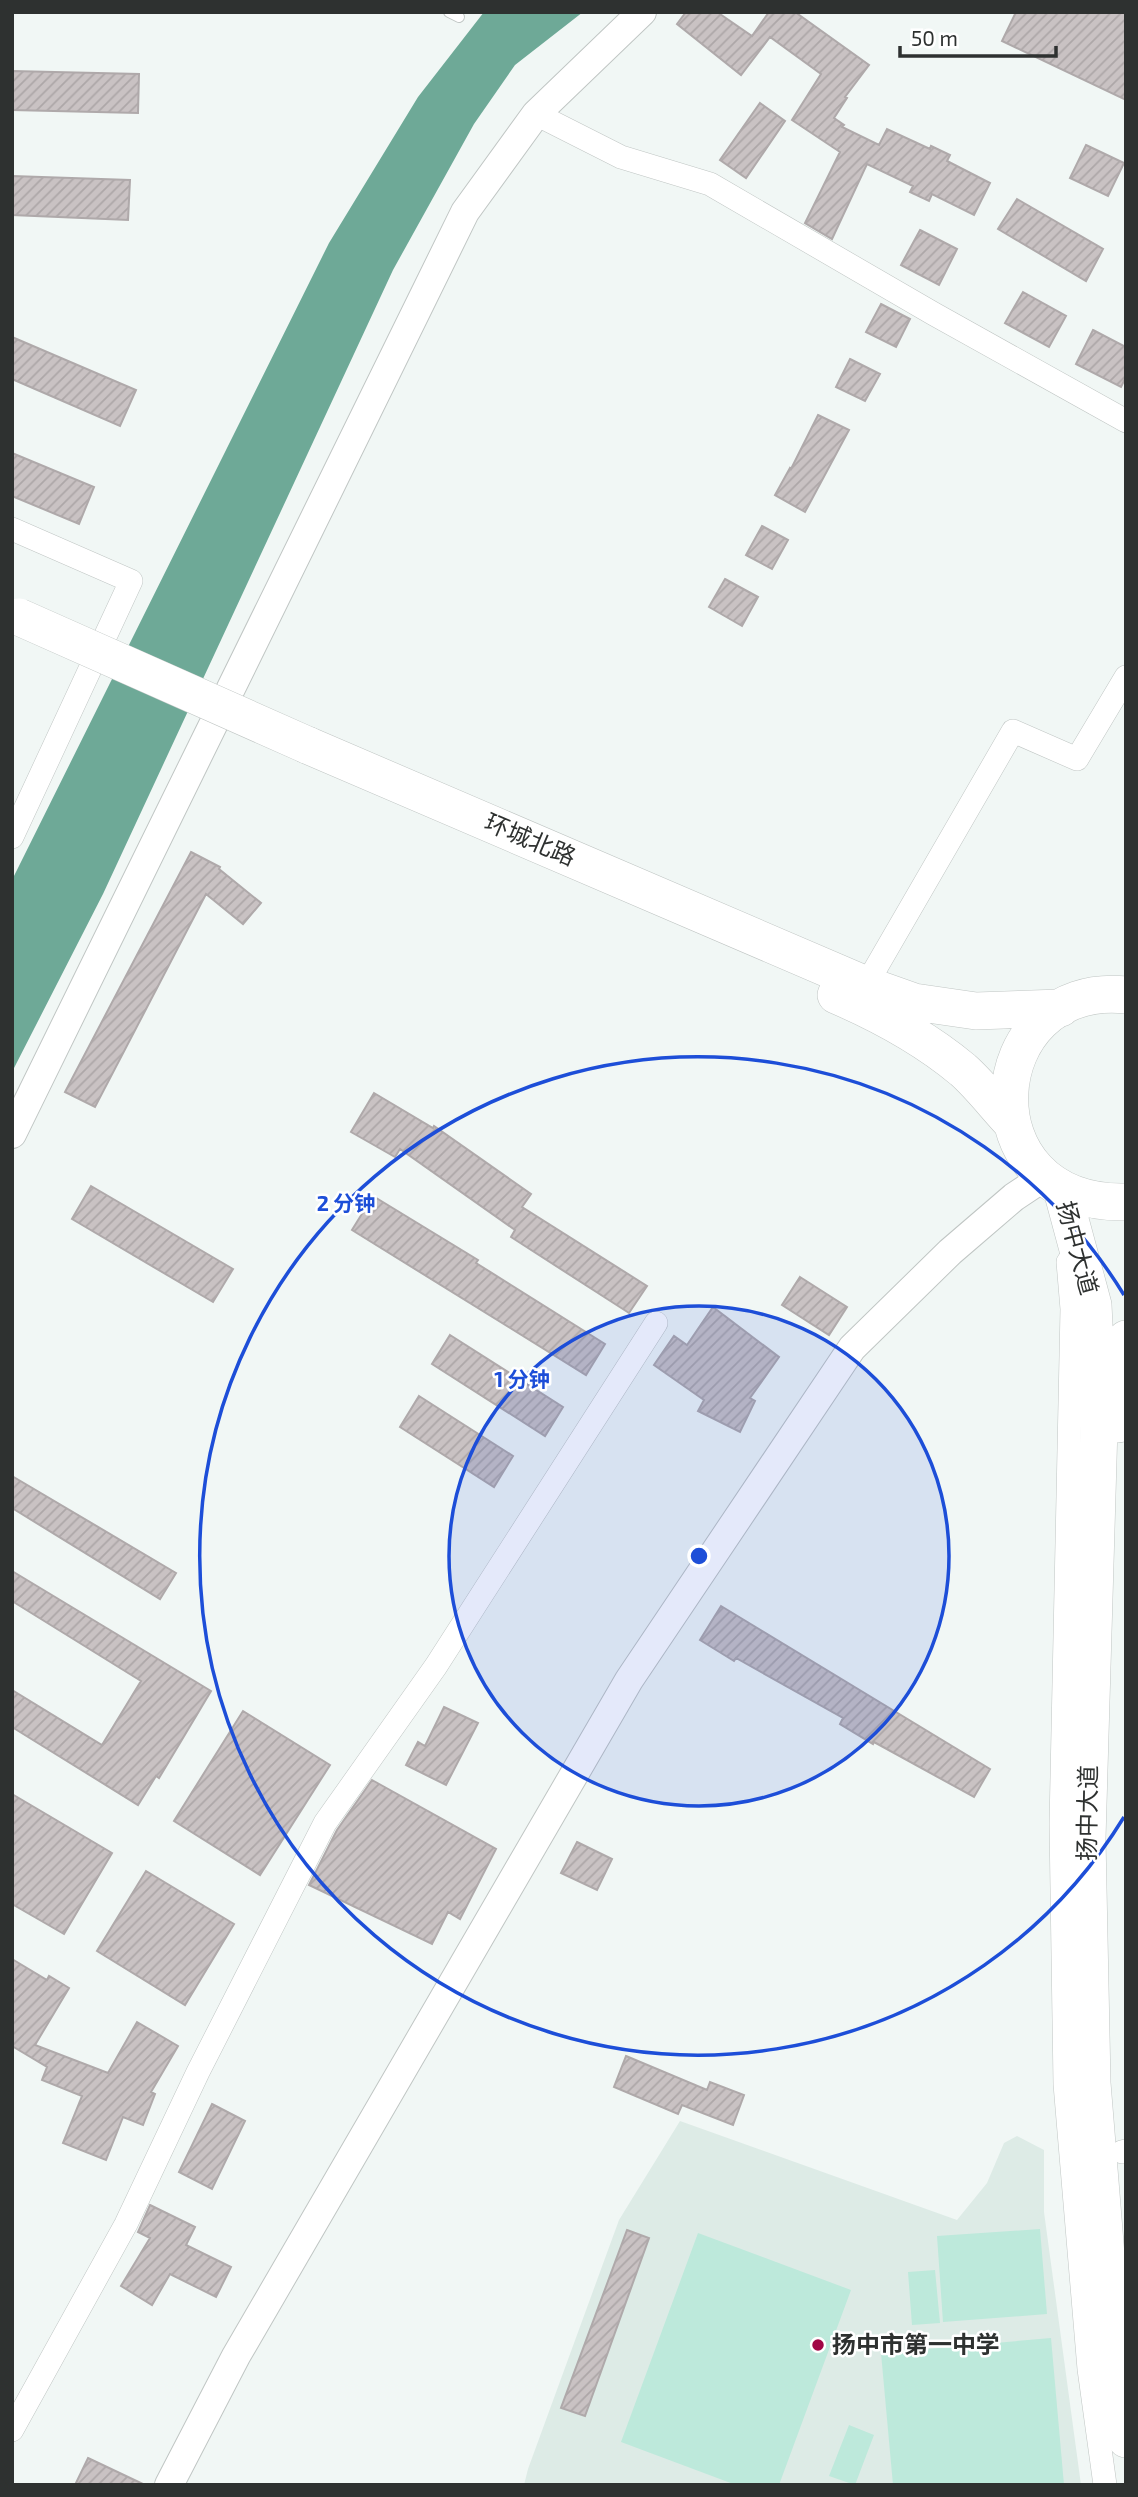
<svg xmlns="http://www.w3.org/2000/svg" width="1138" height="2497" font-family="'Exo 2','Noto Sans SC',sans-serif">
  <style>
    .built { fill: #ddebe6 }
    .pitch { fill: #bde9db }
    .water { fill: #6ea997 }
    .building { fill: url(#building-hatch); stroke: #afa9aa; stroke-width: 2 }
    .lines { fill: none; stroke-linecap: round; stroke-linejoin: round }
    .service-casing { stroke: #c0c6c4; stroke-width: 12 }
    .minor-casing { stroke: #c0c6c4; stroke-width: 24 }
    .tertiary-casing { stroke: #c0c6c4; stroke-width: 30 }
    .primary-casing { stroke: #c0c6c4; stroke-width: 38 }
    .service { stroke: #fff; stroke-width: 10 }
    .minor { stroke: #fff; stroke-width: 23 }
    .tertiary { stroke: #fff; stroke-width: 28 }
    .primary { stroke: #fff; stroke-width: 37 }
    .primary-bridge-casing { stroke: #c0c6c4; stroke-width: 38; stroke-linecap: butt }
    .primary-bridge { stroke: #fff; stroke-width: 37 }
    .ring { fill: none; stroke: #1d4ed8; stroke-width: 3.5 }
    .poi-dot { fill: #a10645; stroke: #fff; stroke-width: 2.5 }
    .labels { text-anchor: middle; stroke-width: 5; stroke-linejoin: round; paint-order: stroke }
    .street-label { font-size: 24px; fill: #2e3130; stroke: #fff }
    .poi-label { font-size: 24px; font-weight: bold; fill: #2e3130; stroke: #fff; text-anchor: start }
    .centre { fill: #1d4ed8; stroke: #fff; stroke-width: 3.5 }
    .ring-label { font-size: 21px; text-anchor: middle; font-weight: bold; fill: #1d4ed8; stroke: #fff; stroke-width: 5; stroke-linejoin: round; paint-order: stroke }
  </style>
  <defs>
    <pattern id="building-hatch" width="6" height="6" patternUnits="userSpaceOnUse" patternTransform="scale(1.75)"><rect width="6" height="6" fill="#c9c2c3"/><path d="M-1 1l2-2M0 6l6-6M5 7l2-2" fill="none" stroke="#ada7a8"/></pattern>
  </defs>
  <rect width="100%" height="100%" fill="#f1f7f5"/>
  <!-- built -->
  <path class="built" d="M680,2121L957,2220L987,2183L1004,2143L1017,2136L1044,2150V2212L1081,2485H524L528,2469L619,2220Z"/>
  <!-- pitch -->
  <path class="pitch" d="M1040,2229L1047,2314L943,2322L937,2236Z
    M698,2233L851,2290L779,2485H736L621,2442Z
    M935,2270L940,2323L912,2325L908,2272Z
    M1051,2338L1064,2485H893L881,2353Z
    M849,2425L874,2435L855,2485L829,2476Z"/>
  <!-- water -->
  <path class="water" d="M484,12H583L515,65L474,124L393,270L103,894L12,1072V880L329,243L418,97Z"/>
  <!-- building -->
  <path class="building" d="M686,12H717L752,36L769,12H795L869,65L845,97L847,98L834,118L844,125L842,127L879,145L887,129L930,149L931,146L950,155L947,161L990,183L974,215L932,194L929,201L910,192L913,186L867,164L832,239L805,223L840,152L792,120L821,74L770,37L741,75L677,24Z
    M1016,12H1126V100L1002,41Z
    M12,71L139,74L138,113L12,110Z
    M760,103L785,121L746,178L720,160Z
    M1086,145L1124,163L1108,196L1070,178Z
    M12,176L130,180L128,220L12,215Z
    M1017,199L1103,249L1086,281L998,229Z
    M920,230L957,249L939,285L901,265Z
    M1023,292L1066,316L1049,347L1005,323Z
    M881,304L910,319L896,347L866,332Z
    M1093,330L1126,347V377L1121,387L1076,364Z
    M12,337L136,390L120,426L12,379Z
    M850,359L880,374L865,401L836,387Z
    M818,415L849,430L805,512L775,495L790,468L791,469Z
    M12,453L94,487L79,524L12,496Z
    M762,526L788,540L772,569L746,555Z
    M725,579L758,597L742,626L709,607Z
    M191,852L220,867L219,869L261,903L243,924L206,894L95,1107L65,1092Z
    M374,1093L433,1128L434,1126L531,1194L522,1207L647,1286L629,1313L511,1237L515,1230L400,1149L395,1157L351,1132Z
    M91,1186L233,1269L213,1302L72,1219Z
    M373,1196L478,1260L476,1263L605,1344L586,1375L352,1230Z
    M800,1277L847,1307L829,1335L782,1305Z
    M713,1307L779,1357L750,1398L755,1401L740,1432L698,1411L704,1400L654,1365L674,1336L687,1345Z
    M450,1335L563,1407L545,1436L432,1364Z
    M419,1396L513,1456L494,1487L400,1427Z
    M12,1476L176,1573L160,1599L12,1508Z
    M12,1571L211,1691L159,1778L156,1776L138,1805L12,1727V1690L102,1745L141,1681L12,1601Z
    M721,1606L990,1769L974,1797L874,1742L873,1744L840,1724L843,1718L736,1658L734,1661L700,1640Z
    M444,1707L478,1723L446,1785L406,1765L418,1742L425,1746Z
    M243,1711L330,1765L260,1875L174,1821Z
    M372,1780L496,1849L460,1919L448,1912L432,1944L309,1885L337,1830Z
    M12,1794L112,1853L64,1934L12,1904Z
    M577,1842L612,1859L597,1890L561,1873Z
    M146,1871L234,1924L185,2005L97,1951Z
    M12,1959L47,1980L49,1976L69,1988L35,2045L108,2073L137,2022L178,2046L151,2092L155,2094L143,2125L123,2117L106,2160L63,2143L82,2096L42,2080L47,2067L12,2046Z
    M626,2056L707,2090L710,2082L744,2095L733,2125L682,2105L678,2114L614,2087Z
    M212,2104L245,2121L212,2189L179,2172Z
    M150,2205L195,2227L186,2245L231,2267L216,2297L170,2274L152,2305L121,2286L150,2238L138,2232Z
    M627,2230L649,2238L585,2416L561,2408Z
    M88,2458L145,2485H75Z"/>
  <g class="lines">
    <!-- service casing -->
    <g class="service-casing">
      <path id="service" d="M449,12L459,17"/>
    </g>
    <!-- minor casing -->
    <g class="minor-casing">
      <path id="minor" d="M536,114L621,157L710,184L934,314L1126,421
        M12,529L131,581L12,837
        M866,985L1013,731L1077,759L1126,677
        M1068,1262L1072,1309L1061,1824L1065,2084L1089,2369L1105,2485
        M1122,2152L1126,2151
        M12,2430L126,2224L198,2072L325,1823L436,1666L656,1323"/>
    </g>
    <!-- tertiary casing -->
    <g class="tertiary-casing">
      <path id="tertiary" d="M12,1134L465,212L536,114L642,12
        M169,2485L236,2356L629,1680L852,1348L950,1252L1014,1197L1044,1177"/>
    </g>
    <!-- primary casing -->
    <g class="primary-casing">
      <path id="primary" d="M307,745L866,985L914,1002L976,1011L1061,1008
        M836,995C880,1014 926,1039 963,1070C980,1085 995,1105 1011,1122
        M1126,995C979,980 963,1206 1126,1202
        M1062,1190L1093,1305L1099,1426L1087,1839L1092,2083L1115,2366L1126,2439
        M1118,1424L1126,1339"/>
    </g>
    <!-- service -->
    <use href="#service" class="service"/>
    <!-- minor -->
    <use href="#minor" class="minor"/>
    <!-- tertiary -->
    <use href="#tertiary" class="tertiary"/>
    <!-- primary -->
    <use href="#primary" class="primary"/>
    <!-- primary-bridge casing -->
    <g class="primary-bridge-casing">
      <path id="primary-bridge" d="M19,617L307,745"/>
    </g>
    <!-- primary-bridge -->
    <use href="#primary-bridge" class="primary-bridge"/>
  </g>
  <!-- distance rings -->
  <circle cx="699" cy="1556" r="250" fill="#1d4ed8" fill-opacity=".12"/>
  <g class="ring">
    <circle cx="699" cy="1556" r="250"/>
    <path d="M1124 1817A499 499 0 1 1 1124 1295"/>
  </g>
  <!-- markers -->
  <circle class="poi-dot" cx="818" cy="2345" r="7"/>
  <g class="labels">
    <!-- street labels -->
    <g class="street-label">
      <text transform="translate(530 840) rotate(23)" y="8">环城北路</text>
      <text transform="translate(1077 1248) rotate(75)" y="8">扬中大道</text>
      <text transform="translate(1088 1813) rotate(-89)" y="8">扬中大道</text>
    </g>
    <!-- poi labels -->
    <g class="poi-label">
      <text x="832" y="2353">扬中市第一中学</text>
    </g>
  </g>
  <circle cx="699" cy="1556" r="10" class="centre"/>
  <g class="ring-label">
    <text x="346" y="1211">2 分钟</text>
    <text x="522" y="1387">1 分钟</text>
  </g>
  <!-- border -->
  <rect width="1138" height="2497" fill="none" stroke="#2e3130" stroke-width="28"/>
  <!-- scale -->
  <path d="M900 46v10h156v-10" fill="none" stroke="#2e3130" stroke-width="3.5"/>
  <text x="911" y="46" font-size="21" fill="#2e3130" stroke="#ffffff" stroke-width="5" paint-order="stroke">50 m</text>
</svg>
